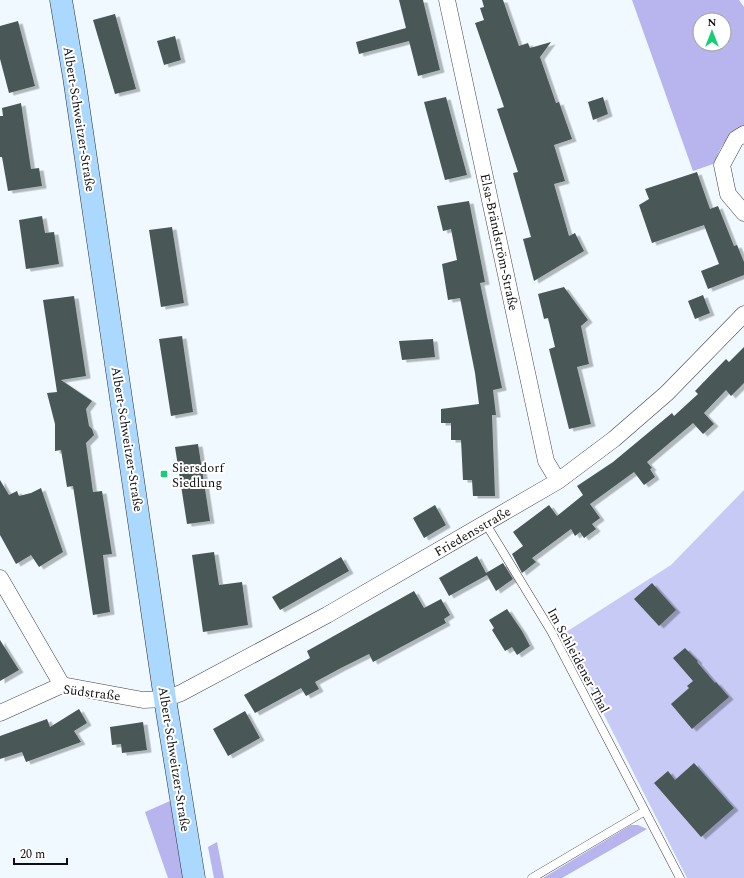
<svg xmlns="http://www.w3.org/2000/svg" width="744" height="878" font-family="Spectral,serif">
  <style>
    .green { fill: #b7b4ee; fill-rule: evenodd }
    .pitch { fill: #c6caf4 }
    .building { fill: #495857; filter: url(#shadow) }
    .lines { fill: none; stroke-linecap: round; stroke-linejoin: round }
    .lane-casing { stroke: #414141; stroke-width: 9 }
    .street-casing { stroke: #414141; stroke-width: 17 }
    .secondary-casing { stroke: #303030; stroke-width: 23 }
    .lane { stroke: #fff; stroke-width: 8 }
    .street { stroke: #fff; stroke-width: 16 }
    .secondary { stroke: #aad8ff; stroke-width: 22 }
    .poi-dot { fill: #16ce76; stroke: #fff; stroke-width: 1.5 }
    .labels { text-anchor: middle; stroke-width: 4; stroke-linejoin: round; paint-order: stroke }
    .street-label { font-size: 13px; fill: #0e0e0e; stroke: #fff }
    .poi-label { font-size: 13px; fill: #0e0e0e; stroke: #fff; text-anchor: start }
  </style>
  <defs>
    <filter id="shadow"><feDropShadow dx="4.5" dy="2.5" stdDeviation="0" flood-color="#0004"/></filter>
  </defs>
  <rect width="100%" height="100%" fill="#eff9ff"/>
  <!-- green -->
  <path class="green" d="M632,0H739L744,7V129C729,139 719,143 716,163L693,171ZM700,20H724V44H700Z
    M170,801L185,878H168L145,812Z
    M631,825H638L647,829L562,878H543Z
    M217,842L224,878H214L208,847Z"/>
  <!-- pitch -->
  <path class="pitch" d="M744,490V878H687L563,634L671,565Z"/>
  <!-- building -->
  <path class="building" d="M399,0H423L440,70L418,76L409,41L359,54L356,42L406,28Z
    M482,0H503L519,46L528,43L530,48L551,42L540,57L556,103L559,102L572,139L554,145L565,181L554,184L569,236L575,233L584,251L534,281L523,239L531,237L513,173L518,172L497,109L504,107L475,23L484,20L480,8L484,7Z
    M115,14L136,89L115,94L93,20Z
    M18,21L35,86L9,93L0,59V26Z
    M175,36L181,60L164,65L157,41Z
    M446,97L467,175L445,180L424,102Z
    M603,97L608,114L593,120L588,102Z
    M21,103L31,169L39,168L42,186L8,191L2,157H0V116H3L2,108Z
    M697,172L710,209L718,206L734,246L737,245L744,262V275L708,289L701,271L719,264L704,225L652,243L639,205L649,199L645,189Z
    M469,201L485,282L480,283L502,388L493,390L496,415H492L495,496H473L472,480H463L461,440H451V423H441V409L479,404L475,373L460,298L448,300L442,264L457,260L451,229L443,231L437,206Z
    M42,216L45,233L54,232L59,264L26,269L19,220Z
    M172,227L184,303L161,307L149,230Z
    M564,287L588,320L581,326L589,364L577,367L591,424L569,429L549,349L555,347L548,318L544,319L538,294Z
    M703,295L710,313L695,319L688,301Z
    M74,296L86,376L61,380L92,401L86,409L89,426L92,429L94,435L86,443L93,492L102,491L112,554L103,555L110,612L93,615L73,486L67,487L61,450L55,451V424L47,393L57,392L43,300Z
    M182,336L193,412L171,416L159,339Z
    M433,339L435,357L402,360L399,341Z
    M744,347V383L731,396L726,390L704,413L714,424L703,434L693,423L647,462L652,468L650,469L655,477L644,485L634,472L590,504L600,518L592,524L596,529L584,538L580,532L575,536L571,529L532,558L536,562L522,573L512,554L523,546L513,532L549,505L557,516L583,495L577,486L613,462L672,413L674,416L698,394L695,391L726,359L729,362Z
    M198,444L210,521L187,524L175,447Z
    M0,480L9,495L17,491L19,496L31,493L41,488L63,552L39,567L31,555L16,564L0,535Z
    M435,505L446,525L424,538L413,518Z
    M214,552L219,585L242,582L248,625L203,632L192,555Z
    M477,556L486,573L503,563L513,579L496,591L487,575L449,596L439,578Z
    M341,557L349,571L280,610L272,597Z
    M652,583L676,610L659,626L634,599Z
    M414,591L424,608L441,599L450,615L444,619L446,623L373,662L369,654L341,668L315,682L319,689L306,696L301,688L255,713L244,695L310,658L307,651Z
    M507,609L522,631L530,646L517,655L512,647L505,651L492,630L494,628L489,620Z
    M0,640L19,670L0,681Z
    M685,648L698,661L697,662L715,683L716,682L729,697L692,729L671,704L689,688L687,686L693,681L673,658Z
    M79,709L87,723L74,731L81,742L26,762L22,752L0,759V736L47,719L50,727Z
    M245,711L260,738L228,756L213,729Z
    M143,722L147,750L122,753L121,744L112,745L110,727Z
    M694,763L734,808L701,837L654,783L668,771L675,780Z"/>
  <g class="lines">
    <!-- lane casing -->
    <g class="lane-casing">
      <path id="lane" d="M486,524L551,631L680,878
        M532,878L645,811"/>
    </g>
    <!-- street casing -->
    <g class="street-casing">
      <path id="street" d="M447,0L546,461L558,481
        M744,134L736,139L722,165L728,194L744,213
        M0,578L62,685
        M0,713L62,685L143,700L165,699L181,693L327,615L558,481L614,439L667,393L744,314"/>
    </g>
    <!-- secondary casing -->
    <g class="secondary-casing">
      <path id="secondary" d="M61,0L74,77L165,699L194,878"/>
    </g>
    <!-- lane -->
    <use href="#lane" class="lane"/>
    <!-- street -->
    <use href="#street" class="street"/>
    <!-- secondary -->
    <use href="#secondary" class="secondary"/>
  </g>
  <!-- markers -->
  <rect class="poi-dot" x="160" y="470" width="8" height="8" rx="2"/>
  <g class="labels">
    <!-- street labels -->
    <g class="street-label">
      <text transform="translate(80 119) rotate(81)" y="5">Albert-Schweitzer-Straße</text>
      <text transform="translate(500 242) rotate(78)" y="5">Elsa-Brändström-Straße</text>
      <text transform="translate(128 439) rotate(81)" y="5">Albert-Schweitzer-Straße</text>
      <text transform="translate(472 531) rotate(-30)" y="5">Friedensstraße</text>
      <text transform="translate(579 660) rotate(62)" y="5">Im Schleidener Thal</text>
      <text transform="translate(92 692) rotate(7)" y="5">Südstraße</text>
      <text transform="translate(175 759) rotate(81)" y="5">Albert-Schweitzer-Straße</text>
    </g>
    <!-- poi labels -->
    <g class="poi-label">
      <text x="172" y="472">Siersdorf<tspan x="172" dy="15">Siedlung</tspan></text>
    </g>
  </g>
  <!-- north arrow -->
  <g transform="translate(712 32)"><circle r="19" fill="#ffffff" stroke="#9f9f9f"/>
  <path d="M0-3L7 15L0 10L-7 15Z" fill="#16ce76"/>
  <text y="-6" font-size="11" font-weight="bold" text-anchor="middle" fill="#0e0e0e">N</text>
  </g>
  <!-- scale -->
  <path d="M14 858v6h53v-6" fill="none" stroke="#0e0e0e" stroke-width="2"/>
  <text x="20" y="858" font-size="12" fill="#0e0e0e" stroke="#ffffff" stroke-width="3" paint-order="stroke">20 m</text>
</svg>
